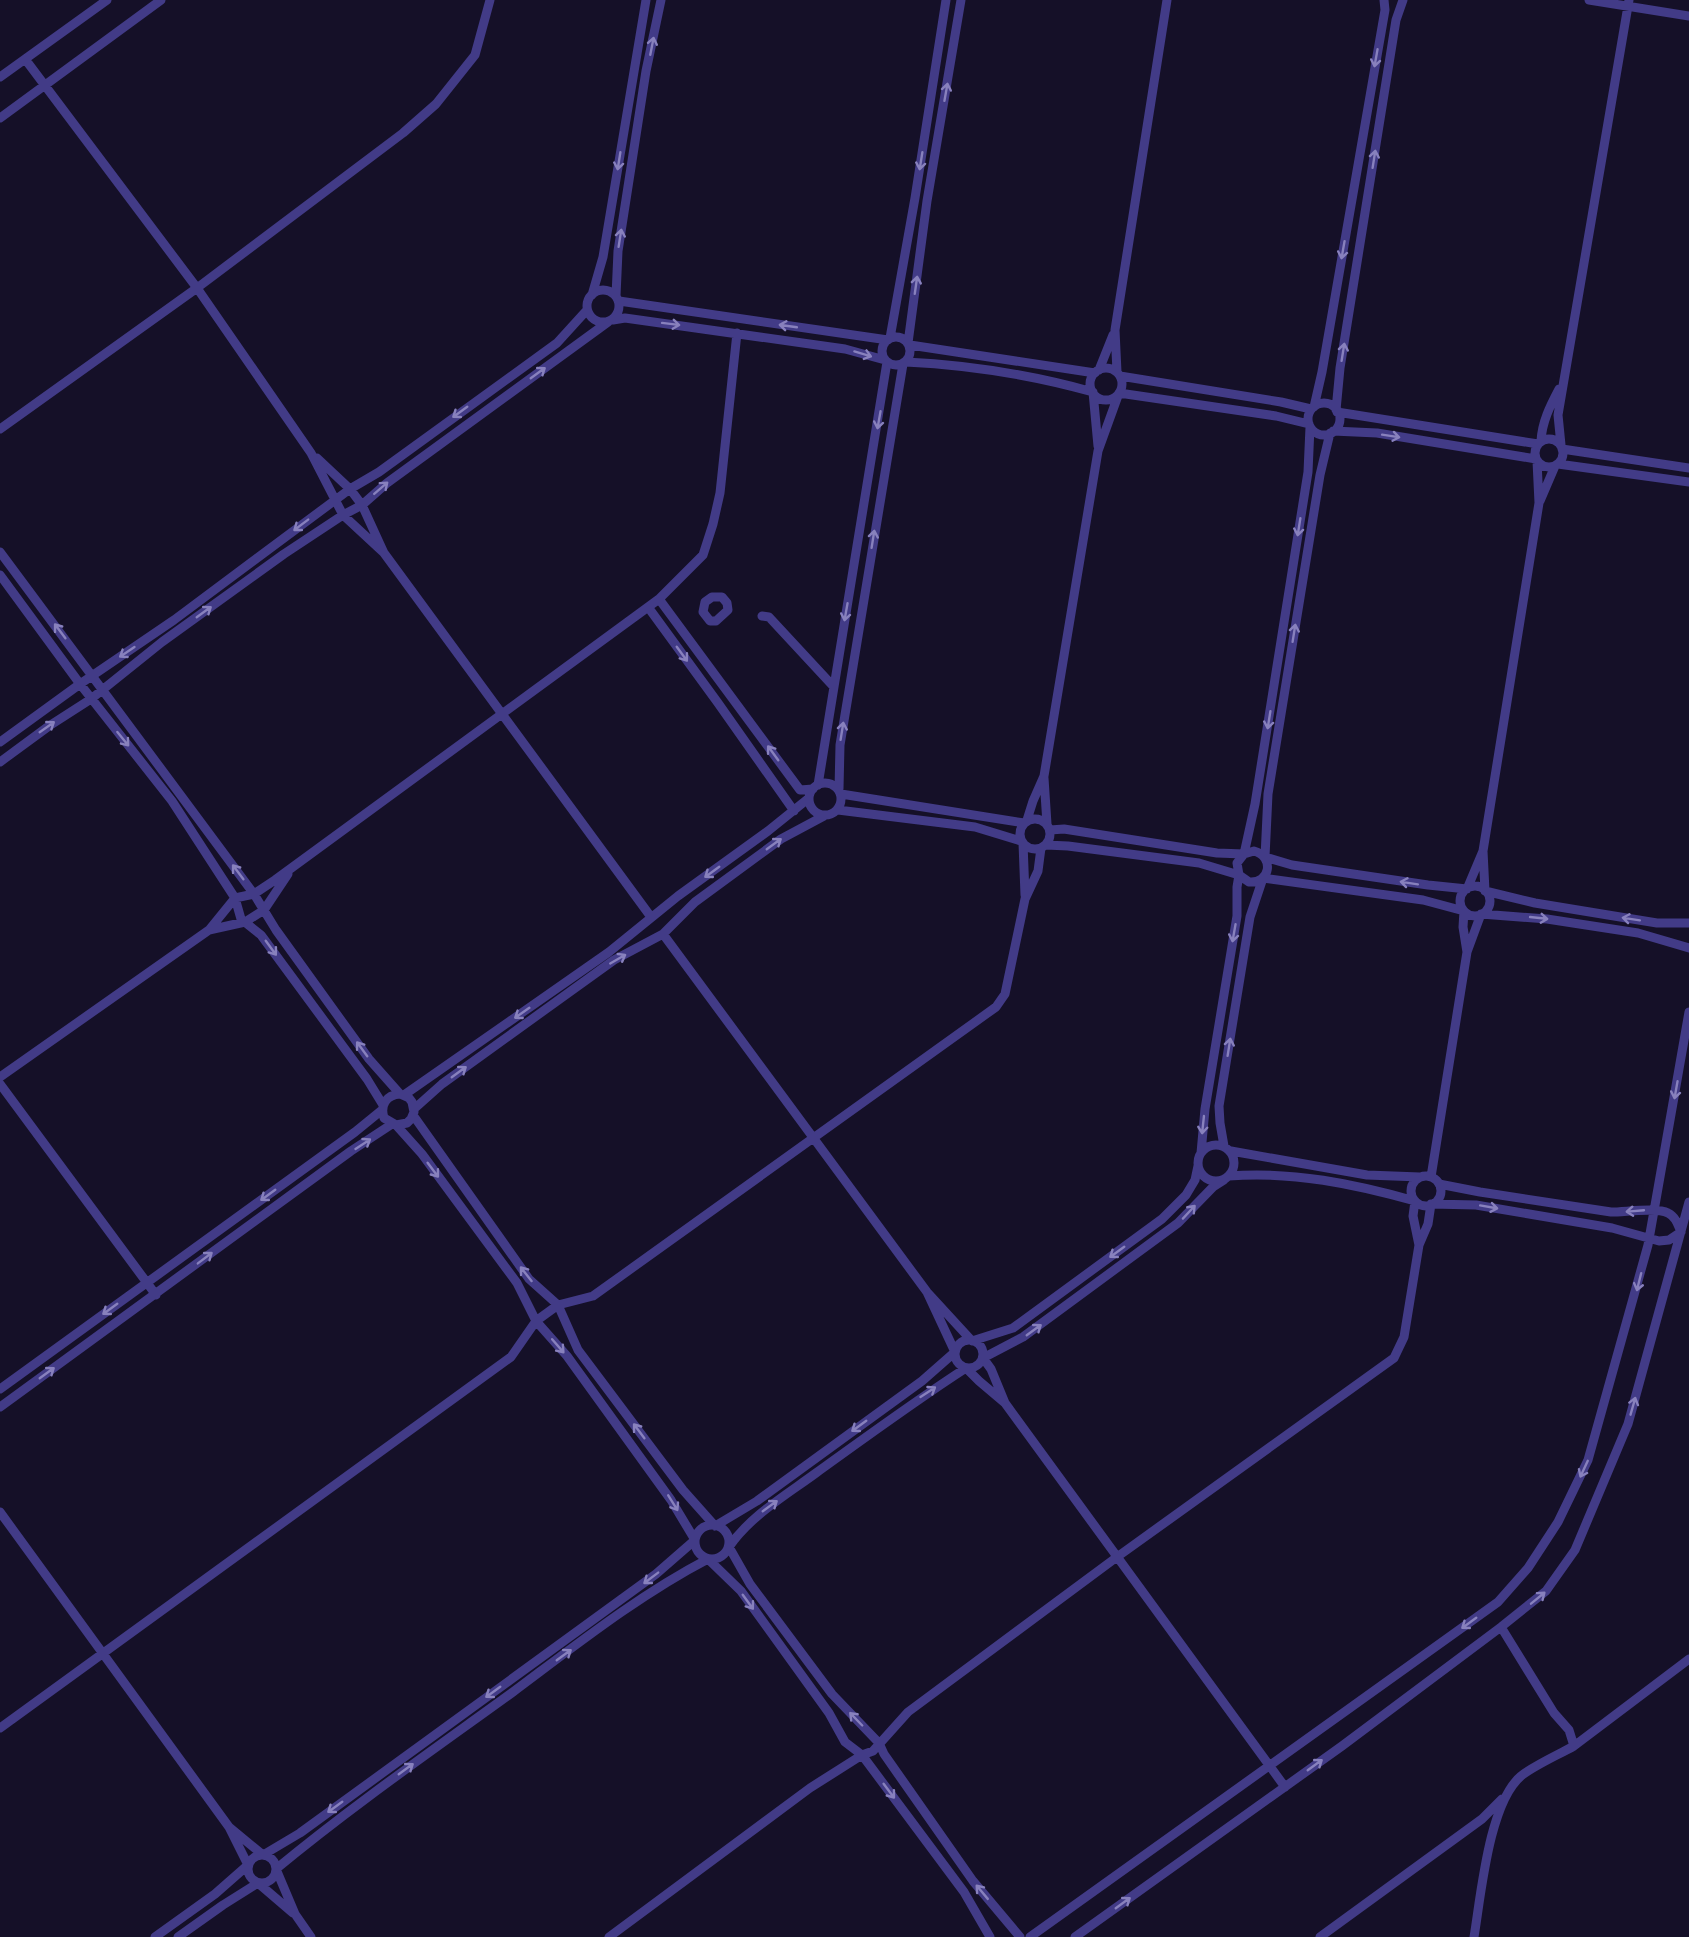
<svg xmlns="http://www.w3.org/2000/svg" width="1689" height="1937" font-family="Quicksand,sans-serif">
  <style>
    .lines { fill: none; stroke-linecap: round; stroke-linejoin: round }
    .minor { stroke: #423b87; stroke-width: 9 }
    .oneway { stroke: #8881bd }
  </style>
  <rect width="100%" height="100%" fill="#151028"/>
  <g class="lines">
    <!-- minor -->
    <path class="minor" d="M1589,0L1689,16
      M25,59L197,288L311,453L343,515L384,553
      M0,77L107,0
      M0,118L161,0
      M587 306a16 16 0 1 1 32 0a16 16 0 1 1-32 0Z
      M592,295L603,257L646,0
      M616,296L618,251L646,71L661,0
      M619,301L888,340
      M613,320L625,318L845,349L885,360
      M882 351a14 14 0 1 1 28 0a14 14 0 1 1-28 0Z
      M890,338L915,198L946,0
      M908,343L927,201L961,0
      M910,345L1095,373
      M906,362C968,365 1032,375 1093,392L1098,446
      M1090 384a16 16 0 1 1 32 0a16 16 0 1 1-32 0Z
      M1099,370L1113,335
      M1117,372L1115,330L1167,0
      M1120,376L1281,402L1311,409
      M1308 419a16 16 0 1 1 32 0a16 16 0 1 1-32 0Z
      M1314,407L1322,372L1385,10L1384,0
      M1336,410L1340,368L1396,20L1403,0
      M1337,412L1538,444
      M0,429L197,288L403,133L436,104L475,55L490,0
      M1333,431L1377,433L1536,459
      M1330,433L1320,475L1268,794L1265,857L1292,865L1428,885L1467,889L1483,851
      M1535 453a14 14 0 1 1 28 0a14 14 0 1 1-28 0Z
      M1541,441C1542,422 1550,406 1559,389
      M1561,445L1558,415L1629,0
      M1562,449L1689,468
      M317,458L350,489L362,505L384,553L651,917
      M1537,461L1539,503L1483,851L1485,891L1535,903L1608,915L1657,923H1689
      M1558,464L1689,482
      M1540,501L1555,466
      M0,552L254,894L276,930L369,1059L400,1094L409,1098L412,1102L414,1112L411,1119L407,1123L396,1125L384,1118C380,1105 386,1095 400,1094
      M0,575L80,684L172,801L235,898L241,919L261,935L367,1079L383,1105
      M712,597H722L727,603L728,610L716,621H710L703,612L705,602Z
      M659,599L800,790L813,789
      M648,607L718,703L794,811
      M762,616L769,617L833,686
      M0,742L80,684L174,620L350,489L379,472L557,343L587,310
      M0,762L49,726L91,699L162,642L284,554L343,515L362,505L387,483L608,322
      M1044,778L1047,824
      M809 799a16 16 0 1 1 32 0a16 16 0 1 1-32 0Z
      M818,785L887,362
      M839,789L840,745L903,364
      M841,794L1024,823
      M838,810L975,827L1021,841
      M1020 834a15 15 0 1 1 30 0a15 15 0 1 1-30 0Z
      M1027,820L1033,801L1044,776L1098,451L1119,393L1276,416L1309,424
      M1050,830L1064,829L1217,853L1244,854L1254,851C1275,857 1270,884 1249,882L1239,875L1237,863L1244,854L1255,804L1308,472L1310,427
      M1023,843L1025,895
      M1046,845L1068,846L1199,863L1239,875L1237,887V916L1205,1109L1201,1153
      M1460 901a15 15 0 1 1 30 0a15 15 0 1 1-30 0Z
      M209,930L245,922L264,910L288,874
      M663,934L927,1292L972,1341L1013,1328L1162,1219L1186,1195L1195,1180L1198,1166
      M0,1077L209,930L235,898L254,894L275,880L659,599L703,555L713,524L720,493L737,333
      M0,1084L156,1295
      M404,1095L609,952L678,896L768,831L809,798
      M414,1109L442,1084L614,960L663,934L695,902L781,839L824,816
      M413,1115L529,1279L558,1305L578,1350L683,1490L715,1526L757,1501L922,1381L955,1352L927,1292
      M1198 1163a18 18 0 1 1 36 0a18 18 0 1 1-36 0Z
      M1224,1146L1220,1123L1219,1106L1250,917L1263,878L1423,900L1464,911L1463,927L1467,952
      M1231,1151L1367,1175L1420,1177
      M1229,1176C1292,1171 1355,1184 1415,1201L1413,1216L1419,1245
      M1411 1191a15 15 0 1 1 30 0a15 15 0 1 1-30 0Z
      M1431,1177L1467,952L1481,914L1547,919L1638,933L1689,948
      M1224,1180L1213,1187L1178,1223L1023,1337L983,1358L991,1369L1005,1403L1285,1787
      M955 1354a14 14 0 1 1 28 0a14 14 0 1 1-28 0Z
      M0,1389L355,1132L382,1110
      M1005,1403L979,1381L966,1368C915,1401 866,1437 816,1473C786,1495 750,1516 729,1547L750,1584L832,1694L879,1743L884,1754L973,1881L1020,1937
      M0,1407L351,1151L392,1124
      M0,1512L229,1827L248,1865L215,1894L155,1937
      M695 1542a17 17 0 1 1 34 0a17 17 0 1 1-34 0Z
      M0,1728L511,1357L536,1321L558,1305L593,1296L996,1007L1005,994L1025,899L1038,871L1041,848
      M1574,1746L1689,1659
      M229,1827L263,1855L300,1833L656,1574L695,1540L671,1500L567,1356L536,1321L517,1283L422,1154L396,1125
      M248 1869a14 14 0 1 1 28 0a14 14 0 1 1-28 0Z
      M178,1937L223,1905L258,1883L293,1913
      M311,1937L295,1914L276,1869C352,1806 433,1750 513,1692C576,1645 639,1595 708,1559L741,1591L829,1713L845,1742L862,1755L964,1892L990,1937
      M609,1937L810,1788L862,1755L873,1751L908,1712L1117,1557L1394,1358L1404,1337L1419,1245L1428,1224L1431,1204L1476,1205L1612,1228L1659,1241L1669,1240L1681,1232C1678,1225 1676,1217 1668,1213C1657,1207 1626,1212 1611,1212L1480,1192L1439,1184
      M1030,1937L1498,1602L1528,1568L1558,1522L1588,1460L1648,1245L1689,1012
      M1075,1937L1342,1746L1501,1627L1546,1591L1575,1550L1628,1424L1689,1202
      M1320,1937L1482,1819L1502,1799
      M1474,1937C1481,1895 1489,1803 1521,1776C1535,1765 1558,1755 1574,1746L1569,1730L1554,1713L1501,1627"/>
  </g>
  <!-- one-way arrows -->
  <defs><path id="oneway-shaft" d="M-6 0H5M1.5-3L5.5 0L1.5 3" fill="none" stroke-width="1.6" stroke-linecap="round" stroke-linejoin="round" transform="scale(1.5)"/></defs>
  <g class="oneway">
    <use href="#oneway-shaft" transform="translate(652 46) rotate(-79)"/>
    <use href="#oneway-shaft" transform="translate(1376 58) rotate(100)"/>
    <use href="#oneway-shaft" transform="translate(946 92) rotate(-80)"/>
    <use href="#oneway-shaft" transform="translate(1374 159) rotate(-81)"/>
    <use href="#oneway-shaft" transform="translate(619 161) rotate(99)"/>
    <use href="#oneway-shaft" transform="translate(921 161) rotate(99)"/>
    <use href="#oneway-shaft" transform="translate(620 238) rotate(-81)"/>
    <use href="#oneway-shaft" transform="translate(1343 250) rotate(100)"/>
    <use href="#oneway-shaft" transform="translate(916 285) rotate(-82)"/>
    <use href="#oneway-shaft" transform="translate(671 324) rotate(7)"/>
    <use href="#oneway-shaft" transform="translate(788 326) rotate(-172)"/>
    <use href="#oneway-shaft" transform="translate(1343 352) rotate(-81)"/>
    <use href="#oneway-shaft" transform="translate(863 354) rotate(17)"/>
    <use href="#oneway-shaft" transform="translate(538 373) rotate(-36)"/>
    <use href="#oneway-shaft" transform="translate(460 412) rotate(144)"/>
    <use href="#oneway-shaft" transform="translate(879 420) rotate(100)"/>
    <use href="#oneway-shaft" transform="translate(1391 436) rotate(9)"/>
    <use href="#oneway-shaft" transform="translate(381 488) rotate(-41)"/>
    <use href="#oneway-shaft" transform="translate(301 525) rotate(143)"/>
    <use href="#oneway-shaft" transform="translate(1299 527) rotate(99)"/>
    <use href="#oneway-shaft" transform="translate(873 539) rotate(-81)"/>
    <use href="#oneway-shaft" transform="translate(204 612) rotate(-36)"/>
    <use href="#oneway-shaft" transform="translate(846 612) rotate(100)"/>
    <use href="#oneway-shaft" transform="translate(60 631) rotate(-127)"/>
    <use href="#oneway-shaft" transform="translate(1294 633) rotate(-81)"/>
    <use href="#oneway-shaft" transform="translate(127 652) rotate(146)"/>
    <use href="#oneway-shaft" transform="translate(682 654) rotate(54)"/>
    <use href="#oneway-shaft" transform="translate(1269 720) rotate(99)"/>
    <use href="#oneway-shaft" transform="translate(47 727) rotate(-35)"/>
    <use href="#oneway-shaft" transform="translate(842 731) rotate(-81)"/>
    <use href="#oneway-shaft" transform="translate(123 739) rotate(51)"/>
    <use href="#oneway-shaft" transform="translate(773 753) rotate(-126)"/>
    <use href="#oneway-shaft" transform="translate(774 844) rotate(-36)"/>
    <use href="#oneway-shaft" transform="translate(238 872) rotate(-127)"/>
    <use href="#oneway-shaft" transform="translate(712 872) rotate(144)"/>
    <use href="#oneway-shaft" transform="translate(1409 883) rotate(-171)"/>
    <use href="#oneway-shaft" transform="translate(1539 918) rotate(6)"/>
    <use href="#oneway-shaft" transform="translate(1631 919) rotate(-171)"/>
    <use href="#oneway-shaft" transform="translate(1234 933) rotate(100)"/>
    <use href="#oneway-shaft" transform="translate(271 948) rotate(54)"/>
    <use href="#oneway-shaft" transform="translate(618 959) rotate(-30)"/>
    <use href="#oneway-shaft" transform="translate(522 1013) rotate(145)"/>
    <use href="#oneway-shaft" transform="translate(1229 1047) rotate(-81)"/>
    <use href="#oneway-shaft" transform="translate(362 1049) rotate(-126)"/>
    <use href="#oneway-shaft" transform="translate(459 1072) rotate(-36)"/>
    <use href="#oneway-shaft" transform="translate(1676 1090) rotate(100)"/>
    <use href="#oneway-shaft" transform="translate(1203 1125) rotate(96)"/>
    <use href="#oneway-shaft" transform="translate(363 1144) rotate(-33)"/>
    <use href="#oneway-shaft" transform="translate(433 1170) rotate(53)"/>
    <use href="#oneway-shaft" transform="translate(268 1195) rotate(144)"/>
    <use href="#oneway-shaft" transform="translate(1489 1207) rotate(10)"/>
    <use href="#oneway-shaft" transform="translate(1635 1211) rotate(175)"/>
    <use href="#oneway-shaft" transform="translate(1189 1212) rotate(-47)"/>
    <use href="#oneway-shaft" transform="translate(1117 1252) rotate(144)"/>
    <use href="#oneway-shaft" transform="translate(205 1258) rotate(-37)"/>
    <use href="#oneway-shaft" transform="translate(526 1274) rotate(-128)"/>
    <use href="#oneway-shaft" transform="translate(1639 1282) rotate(104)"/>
    <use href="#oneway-shaft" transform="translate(110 1309) rotate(144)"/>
    <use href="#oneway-shaft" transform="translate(1034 1330) rotate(-36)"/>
    <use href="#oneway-shaft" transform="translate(558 1346) rotate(49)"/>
    <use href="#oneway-shaft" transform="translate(47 1373) rotate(-36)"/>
    <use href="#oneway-shaft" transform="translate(928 1392) rotate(-33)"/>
    <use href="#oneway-shaft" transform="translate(1633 1406) rotate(-74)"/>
    <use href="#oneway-shaft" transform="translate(859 1426) rotate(144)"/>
    <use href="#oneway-shaft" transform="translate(639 1431) rotate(-127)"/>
    <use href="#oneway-shaft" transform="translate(1584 1469) rotate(115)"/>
    <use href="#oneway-shaft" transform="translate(673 1503) rotate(58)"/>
    <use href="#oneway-shaft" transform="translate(770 1506) rotate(-36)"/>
    <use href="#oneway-shaft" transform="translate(651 1578) rotate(143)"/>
    <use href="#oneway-shaft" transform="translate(1538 1598) rotate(-39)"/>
    <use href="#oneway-shaft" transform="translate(748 1602) rotate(54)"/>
    <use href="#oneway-shaft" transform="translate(1469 1623) rotate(144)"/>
    <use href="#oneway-shaft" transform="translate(564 1655) rotate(-36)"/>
    <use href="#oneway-shaft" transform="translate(493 1692) rotate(144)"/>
    <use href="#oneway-shaft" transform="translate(856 1719) rotate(-134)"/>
    <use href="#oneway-shaft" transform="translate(1315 1765) rotate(-36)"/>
    <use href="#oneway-shaft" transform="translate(406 1769) rotate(-36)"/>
    <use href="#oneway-shaft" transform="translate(889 1791) rotate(53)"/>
    <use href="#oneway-shaft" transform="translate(335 1807) rotate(144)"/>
    <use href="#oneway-shaft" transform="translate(982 1892) rotate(-130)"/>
    <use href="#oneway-shaft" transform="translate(1123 1903) rotate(-36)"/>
  </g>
</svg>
